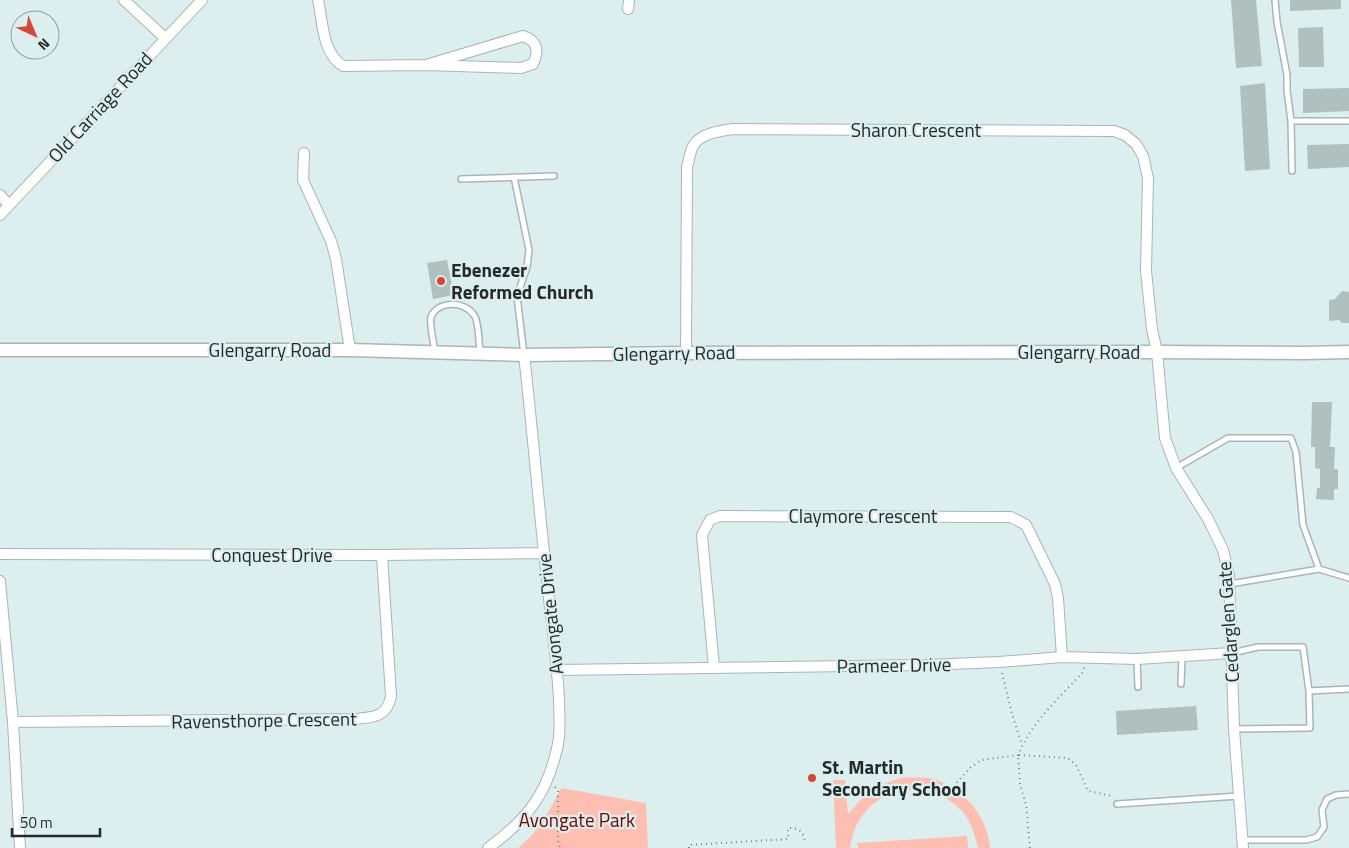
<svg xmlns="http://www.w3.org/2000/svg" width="1349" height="848" font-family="'Titillium Web',sans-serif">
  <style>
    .green { fill: #febeb2 }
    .building { fill: #afc0bf }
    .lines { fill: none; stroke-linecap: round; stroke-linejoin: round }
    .service-casing { stroke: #a6b7b6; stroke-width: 8 }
    .minor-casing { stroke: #a6b7b6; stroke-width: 12 }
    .tertiary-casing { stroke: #a6b7b6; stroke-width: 15 }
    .path { stroke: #7a8685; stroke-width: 2; stroke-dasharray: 1 4; stroke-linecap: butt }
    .service { stroke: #fff; stroke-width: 5 }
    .minor { stroke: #fff; stroke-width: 10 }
    .tertiary { stroke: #fff; stroke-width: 12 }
    .poi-dot { fill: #d54837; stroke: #dceeed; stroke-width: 2 }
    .labels { text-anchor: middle; stroke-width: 4.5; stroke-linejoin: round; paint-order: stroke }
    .street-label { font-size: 19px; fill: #242b2a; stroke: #dceeed }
    .poi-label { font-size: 19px; font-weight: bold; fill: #242b2a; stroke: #dceeed; text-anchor: start }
    .park-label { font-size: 19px; fill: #6e0300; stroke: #dceeed }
  </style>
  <rect width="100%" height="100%" fill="#dceeed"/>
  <!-- green -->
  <path class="green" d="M905,777C912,778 921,777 929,778C961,785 988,815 990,848H978C974,834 971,820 961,810C936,784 891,783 867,810C857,820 852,834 850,848H836L833,780H845L848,814C868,791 874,786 905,777Z
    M561,788L646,803L648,848H518C538,833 550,810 561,788Z
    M967,836L968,848H858L857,843Z"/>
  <!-- building -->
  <path class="building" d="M1231,0H1256L1262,66L1236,68Z
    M1290,0H1341V9L1290,11Z
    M1323,27L1324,67H1299L1298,28Z
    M1265,83L1270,169L1245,171L1240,86Z
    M1349,88V111L1303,113V89Z
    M1349,144V167L1308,169L1307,145Z
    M447,260L454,295L433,299L427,263Z
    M1342,291L1349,292V323H1342L1339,320L1329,321V300L1335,299Z
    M1312,402H1332L1330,447H1335L1334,469H1338V489H1334V500L1316,499L1317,488H1320V469L1315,468V447H1311Z
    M1196,706L1198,730L1117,735L1116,711Z"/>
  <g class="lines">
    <!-- service casing -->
    <g class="service-casing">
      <path id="service" d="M1275,0L1277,22L1287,75V90L1291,121L1292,171
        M1291,121H1349
        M514,177L529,250L527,267L517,296L524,355
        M461,179L554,176
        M435,352C434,344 429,324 431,317C438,300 465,301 474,315C479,321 479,345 480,354
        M1176,468L1228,438H1291L1296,452L1303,525L1319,569
        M1230,584L1319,569L1349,578
        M1232,653L1258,647H1303L1309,691L1310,728L1234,729
        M1137,659L1138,687
        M1181,684L1182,657
        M1309,691L1349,689
        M1117,804L1239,796
        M1242,840H1306L1317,837L1324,827L1322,810L1327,799L1336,795L1349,794"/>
    </g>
    <!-- minor casing -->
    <g class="minor-casing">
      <path id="minor" d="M124,0L165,38
        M318,0C323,22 322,53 343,66L426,65L521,68L533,64C539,51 538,41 523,36L426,65
        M628,9L629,0
        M304,153L303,180L331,241L336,259L350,350
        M0,195L9,205
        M0,215L202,0
        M686,353L687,167C689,160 690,149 695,143C704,133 720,131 733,129L1114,131L1125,135L1136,144L1143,156L1148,178L1146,271L1152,329L1157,352L1165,438L1176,468L1208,519L1223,550L1229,575L1234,729L1243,848
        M0,554L382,555L544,553
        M0,581L13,722L20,848
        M714,667L702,535L710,520L720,516L1011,517L1026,525L1055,584L1058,598L1062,657
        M557,670L925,665L999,662L1062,657L1137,659L1231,653
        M13,722L356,719C374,717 387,717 391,696L382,555
        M488,848C528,819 548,793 558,744C561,729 559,714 559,699C557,662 552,626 548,589C539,511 533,433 524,355"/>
    </g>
    <!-- tertiary casing -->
    <g class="tertiary-casing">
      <path id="tertiary" d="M0,350H350L524,355L686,353L1157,352L1304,353L1349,352"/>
    </g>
    <!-- path -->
    <path class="path" d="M1002,673L1012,714L1022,745
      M555,787L558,791V840L560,848
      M950,790L970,768L981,760L1018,755C1031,723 1060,697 1083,672L1084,667
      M689,848V845L788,839V828C799,828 804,831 805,843
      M1030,848L1026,805L1020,784L1018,755L1068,758L1076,765L1088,791L1112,796"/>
    <!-- service -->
    <use href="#service" class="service"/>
    <!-- minor -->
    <use href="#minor" class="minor"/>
    <!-- tertiary -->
    <use href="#tertiary" class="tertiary"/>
  </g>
  <!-- markers -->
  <g class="poi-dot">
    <circle cx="441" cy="281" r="5"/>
    <circle cx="812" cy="778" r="5"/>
  </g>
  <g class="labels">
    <!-- street labels -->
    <g class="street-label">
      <text transform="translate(100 107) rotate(-47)" y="7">Old Carriage Road</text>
      <text x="916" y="137">Sharon Crescent</text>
      <text x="270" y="357">Glengarry Road</text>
      <text x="1079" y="359">Glengarry Road</text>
      <text transform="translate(674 353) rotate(-1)" y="7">Glengarry Road</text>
      <text x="863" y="523">Claymore Crescent</text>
      <text x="272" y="562">Conquest Drive</text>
      <text transform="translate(550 614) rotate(-96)" y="7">Avongate Drive</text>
      <text transform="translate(1228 622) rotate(-94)" y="7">Cedarglen Gate</text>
      <text transform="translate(894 665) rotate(-1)" y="7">Parmeer Drive</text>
      <text transform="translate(264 720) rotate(-1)" y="7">Ravensthorpe Crescent</text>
    </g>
    <!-- poi labels -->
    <g class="poi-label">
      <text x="451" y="277">Ebenezer<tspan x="451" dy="22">Reformed Church</tspan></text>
      <text x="822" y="774">St. Martin<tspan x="822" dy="22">Secondary School</tspan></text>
    </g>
    <!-- park labels -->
    <g class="park-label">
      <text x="577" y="827">Avongate Park</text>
    </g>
  </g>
  <!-- north arrow -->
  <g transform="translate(35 35) rotate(136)"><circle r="24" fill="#dceeed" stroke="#92a09f"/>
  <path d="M0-4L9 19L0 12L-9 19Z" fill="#d54837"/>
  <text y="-8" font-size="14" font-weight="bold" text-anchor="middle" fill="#242b2a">N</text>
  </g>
  <!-- scale -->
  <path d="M12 828v8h88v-8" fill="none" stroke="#242b2a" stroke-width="2.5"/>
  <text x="20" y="828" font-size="15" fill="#242b2a" stroke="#dceeed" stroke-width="4" paint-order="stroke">50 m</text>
</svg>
